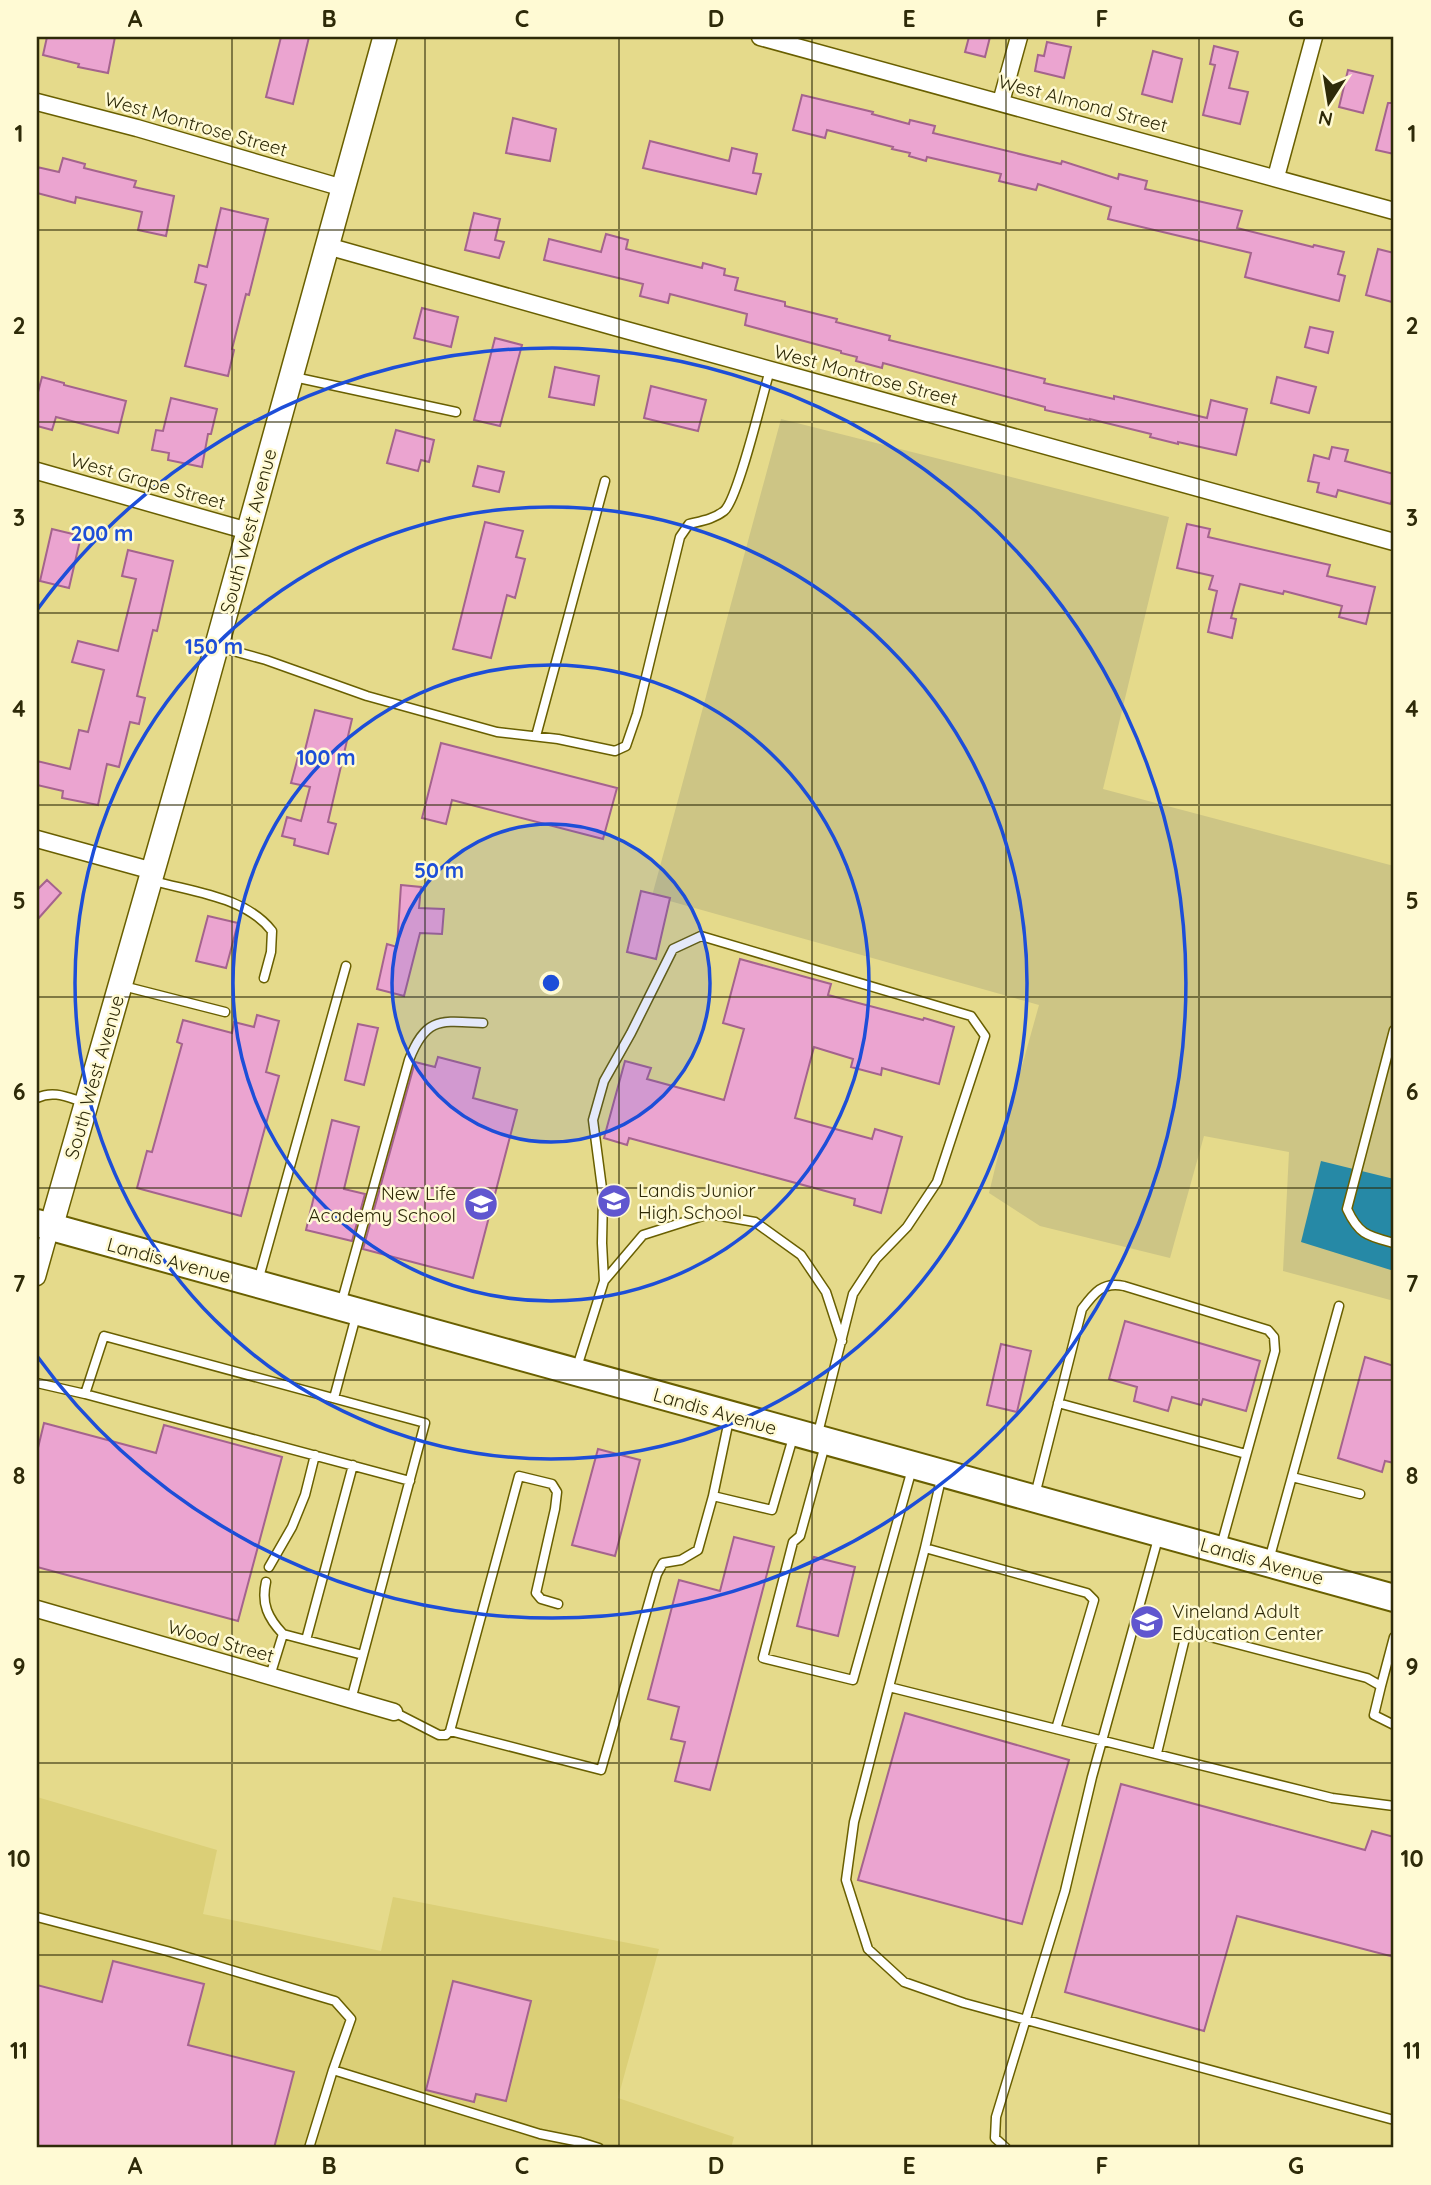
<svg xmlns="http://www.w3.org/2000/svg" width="1431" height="2185" font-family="Quicksand,sans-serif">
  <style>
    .built { fill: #dbcf77 }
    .green { fill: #cdc585 }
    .water { fill: #2689a6 }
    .building { fill: #eba4d0; stroke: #a4638d; stroke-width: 2 }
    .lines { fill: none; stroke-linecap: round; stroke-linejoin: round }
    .lane-casing { stroke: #695f00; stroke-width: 11 }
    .street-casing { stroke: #695f00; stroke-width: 19 }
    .secondary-casing { stroke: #695f00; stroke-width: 26 }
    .primary-casing { stroke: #695f00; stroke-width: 30 }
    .lane { stroke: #fff; stroke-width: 8 }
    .street { stroke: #fff; stroke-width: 16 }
    .secondary { stroke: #fff; stroke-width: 23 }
    .primary { stroke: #fff; stroke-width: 26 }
    .grid { fill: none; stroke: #2e2a08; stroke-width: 2; stroke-opacity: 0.55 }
    .ring { fill: none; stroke: #1d4ed8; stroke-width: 3.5 }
    .labels { text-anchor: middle; stroke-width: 5; stroke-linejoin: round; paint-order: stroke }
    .street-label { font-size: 19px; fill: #2e2a08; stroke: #fffad4 }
    .poi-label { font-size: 19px; fill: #2e2a08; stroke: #fffad4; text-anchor: start }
    .centre { fill: #1d4ed8; stroke: #fffad4; stroke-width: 3.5 }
    .ring-label { font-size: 21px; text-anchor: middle; font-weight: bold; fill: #1d4ed8; stroke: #fffad4; stroke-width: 5; stroke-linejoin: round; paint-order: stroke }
    .neatline { fill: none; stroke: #2e2a08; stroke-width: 2.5 }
    .grid-label { font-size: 23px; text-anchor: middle; font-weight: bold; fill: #2e2a08 }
  </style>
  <rect width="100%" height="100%" fill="#e5da8b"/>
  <!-- built -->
  <path class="built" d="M37,1797L217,1850L203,1914L381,1951L393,1897L659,1949L618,2098L734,2137L731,2148H37Z"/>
  <!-- green -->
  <path class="green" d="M781,419L1169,517L1103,789L1394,866V1301L1283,1271L1289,1152L1204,1136L1170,1258L1040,1226L989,1193L1005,1127L1039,1005L652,896Z"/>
  <!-- water -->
  <path class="water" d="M1321,1161L1394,1179V1271L1301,1242Z"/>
  <!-- building -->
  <path class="building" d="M47,37H115L108,73L78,67L79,64L43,55Z
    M281,37H309L293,104L266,97Z
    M969,37H990L985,57L965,52Z
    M1047,42L1071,47L1064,78L1035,71L1038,55L1044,56Z
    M1214,46L1238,52L1229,88L1248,92L1240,124L1203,115L1215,65L1210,64Z
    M1153,51L1182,59L1172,102L1142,94Z
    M1348,70L1373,76L1363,113L1339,107Z
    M802,95L873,112L872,114L909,124L910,120L935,126L933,133L1061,164L1062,161L1118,179L1119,174L1147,181L1145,189L1242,211L1237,228L1313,247L1314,245L1344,252L1338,274L1345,276L1339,301L1245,277L1251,253L1108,219L1111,207L1038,184L1036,190L999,181L1001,174L927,157L926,161L909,156L910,153L892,149L893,147L827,130L825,138L793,130Z
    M1388,103H1394V154L1376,150Z
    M513,118L556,129L550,161L506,153Z
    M650,141L729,161L732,148L757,154L753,173L761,174L756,194L643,168Z
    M63,158L85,164L84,168L136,181L134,187L174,196L166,236L138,230L142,212L76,197L75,203L37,193V167L59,172Z
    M221,208L268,219L249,295L246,294L232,349L234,350L228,376L185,366L206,285L195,282L199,265L207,267Z
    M474,213L500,219L495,240L504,242L499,258L465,250Z
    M606,234L628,240L626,249L702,268L703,263L725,269L724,275L738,278L735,290L785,302V306L837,319L836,322L890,336L889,340L1045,379L1044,383L1114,399V396L1207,418L1211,400L1247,409L1236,455L1178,442V444L1150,437L1151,434L1090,419V420L1045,410V407L883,363L882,368L856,361L857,357L841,353V351L745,325L747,314L670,294L668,303L640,296L643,284L544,260L549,239L601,252Z
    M1378,249L1394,253V293L1392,302L1366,295Z
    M422,308L458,317L451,347L414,338Z
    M1310,327L1333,332L1328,353L1305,347Z
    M495,338L522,345L500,426L474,420Z
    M555,367L599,376L594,405L549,397Z
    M42,377L64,383V385L126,401L118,433L56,417L52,430L37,426V396Z
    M1277,377L1316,387L1309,413L1271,403Z
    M651,386L706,400L698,431L644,418Z
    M171,398L217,409L211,434H208L202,467L168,460L169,453L152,450L156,430L163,431Z
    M396,430L434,440L429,462L421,460L418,471L387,463Z
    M1332,447L1348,450L1345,461L1394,474V490L1391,504L1338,490L1336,497L1317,492L1319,483L1308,481L1314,455L1329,459Z
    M478,466L504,472L499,492L473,486Z
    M485,522L523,531L516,557L525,559L515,598L507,595L491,658L453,649Z
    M1187,524L1210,529L1208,537L1330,565L1327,576L1375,587L1366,624L1339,617L1342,606L1284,591L1283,594L1240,584L1231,618L1236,619L1232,638L1208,632L1217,591L1209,589L1213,576L1177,568Z
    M52,529L81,536L69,588L40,581Z
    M128,550L173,561L157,631L153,630L137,696L145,698L139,724L130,722L119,767L107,764L98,805L62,798L63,791L37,785V761L70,769L79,730L88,732L104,670L72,662L78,641L118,651L136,579L122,576Z
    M315,710L352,719L328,822L336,824L328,854L294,845L295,839L282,836L287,817L301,821L310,787L291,783L298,757L303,758Z
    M441,743L617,788L603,839L452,800L446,824L422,818Z
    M47,880L61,893L37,920V890Z
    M401,885L421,887L419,908L444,909L442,934L420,933L404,996L377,989L387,944L397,947Z
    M641,891L670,898L656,959L627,952Z
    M208,916L238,923L226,968L196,961Z
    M740,959L831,984L828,995L923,1020L924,1018L954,1027L939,1084L882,1068L881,1075L851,1067L853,1059L814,1047L795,1118L872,1139L875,1129L902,1137L881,1213L854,1205L855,1199L629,1138L627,1145L604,1138L625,1061L651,1068L647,1079L724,1100L744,1029L723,1023Z
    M257,1015L279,1021L266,1072L279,1076L241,1216L137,1188L147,1151L152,1152L182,1044L177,1042L183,1020L232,1033L234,1022L254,1027Z
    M358,1024L378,1028L364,1085L345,1080Z
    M438,1057L480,1068L473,1098L517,1110L473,1278L363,1249L415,1062L435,1067Z
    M332,1120L359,1127L344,1189L365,1194L352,1241L306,1230Z
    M1125,1321L1260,1361L1246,1411L1203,1399L1201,1405L1172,1397L1168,1411L1134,1401L1137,1387L1109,1379Z
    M1001,1344L1031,1351L1017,1412L987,1405Z
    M1365,1357L1394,1366V1463L1385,1461L1382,1472L1338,1458Z
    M44,1423L156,1453L164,1425L282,1457L238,1621L37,1567V1452Z
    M598,1449L640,1460L615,1556L572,1545Z
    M734,1537L774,1547L710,1790L675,1781L685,1742L671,1739L679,1707L648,1699L679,1580L720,1591Z
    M814,1557L855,1567L838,1636L797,1626Z
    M905,1713L1069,1760L1022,1924L858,1880Z
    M1121,1784L1365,1850L1372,1831L1394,1837V1957L1237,1916L1204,2031L1065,1992Z
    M113,1961L204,1984L188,2045L294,2072L274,2148H37V1985L102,2002Z
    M453,1981L531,2001L506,2101L476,2094L474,2102L426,2090Z"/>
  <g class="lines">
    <!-- lane casing -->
    <g class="lane-casing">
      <path id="lane" d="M294,377L456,412
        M219,647L266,660L367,696L497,732L558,739L615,751L626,746L637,714L680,537L689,524C701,521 714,519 724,511C738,500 763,393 770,370
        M536,736L605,481
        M154,881C193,892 246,897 272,931L271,952L264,978
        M123,986L225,1012
        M1394,1030L1347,1209C1359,1235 1368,1236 1394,1243
        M37,1098C53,1090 67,1097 83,1102
        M258,1281L346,966
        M604,1281L643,1235L709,1214L755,1222L801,1255L826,1292L842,1341
        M341,1304L409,1060C426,1016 441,1021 483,1023
        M577,1367L604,1281L602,1243L603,1196L593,1120L604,1081L631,1033L673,949L701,936L971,1016L985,1036L937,1182L907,1227L876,1259L853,1294L818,1433
        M37,1383L85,1394L104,1336L425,1423L351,1700
        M85,1394L410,1481
        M334,1398L356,1316
        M1058,1403L1246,1454
        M825,1445L800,1536L793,1542L763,1658L853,1680L912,1469
        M1292,1477L1360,1494
        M1035,1495L1082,1309C1094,1293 1103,1281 1124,1286L1268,1330L1274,1337L1275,1351L1221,1546
        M713,1496L729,1420
        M925,1548L942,1475
        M1269,1560L1339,1306
        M269,1567L292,1527L305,1495L315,1455
        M266,1582C261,1604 268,1618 283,1634
        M306,1640L353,1465
        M270,1676L283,1634L363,1655
        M1381,1686L1394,1637
        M889,1687L1056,1729L1094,1600L1087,1593L925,1548L854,1822L846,1880L868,1949L904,1982L964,2003L1394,2120
        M394,1712L439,1735H446L450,1731L519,1476L552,1484L557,1492L555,1509L536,1593L541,1599L558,1604
        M1056,1729L1332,1798L1394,1806
        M450,1731L601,1770L657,1574L663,1563L681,1560L698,1550L713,1496L772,1510L794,1434
        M1157,1753L1186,1634L1191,1632L1367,1678L1381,1686L1374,1715L1394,1725
        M37,1917L167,1951L335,2001L351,2019L333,2070L309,2148
        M333,2070L540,2134L580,2142L599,2148
        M1006,2148L995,2138L996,2117L1065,1891L1092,1777L1159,1535"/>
    </g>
    <!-- street casing -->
    <g class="street-casing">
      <path id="street" d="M760,37L1394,211
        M37,102L137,128L343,188
        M1001,102L1019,37
        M1276,177L1314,37
        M327,246L615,327L1394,542
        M37,471L248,531
        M37,839L153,871
        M37,1277L51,1227
        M37,1609L394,1712"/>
    </g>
    <!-- secondary casing -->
    <g class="secondary-casing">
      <path id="secondary" d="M51,1227L197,717L385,37"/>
    </g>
    <!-- primary casing -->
    <g class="primary-casing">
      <path id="primary" d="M37,1223L1394,1598"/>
    </g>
    <!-- lane -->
    <use href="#lane" class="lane"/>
    <!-- street -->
    <use href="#street" class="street"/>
    <!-- secondary -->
    <use href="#secondary" class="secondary"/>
    <!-- primary -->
    <use href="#primary" class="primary"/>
  </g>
  <!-- grid -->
  <path class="grid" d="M232,37V2148M425,37V2148M619,37V2148M812,37V2148M1006,37V2148M1199,37V2148M37,230H1394M37,422H1394M37,613H1394M37,805H1394M37,997H1394M37,1188H1394M37,1380H1394M37,1572H1394M37,1763H1394M37,1955H1394"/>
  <!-- distance rings -->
  <circle cx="551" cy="983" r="159" fill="#1d4ed8" fill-opacity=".12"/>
  <g class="ring">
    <circle cx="551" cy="983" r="159"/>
    <circle cx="551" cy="983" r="318"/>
    <circle cx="551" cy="983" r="476"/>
    <path d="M37 610A635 635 0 1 1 37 1356"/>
  </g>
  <!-- icons -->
  <defs>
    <g id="school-disc" transform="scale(1.75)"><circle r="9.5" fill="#6056cf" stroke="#fffad4"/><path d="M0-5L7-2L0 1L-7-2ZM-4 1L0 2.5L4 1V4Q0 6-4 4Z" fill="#fff"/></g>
  </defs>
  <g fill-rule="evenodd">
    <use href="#school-disc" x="614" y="1201"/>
    <use href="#school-disc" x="481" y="1204"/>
    <use href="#school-disc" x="1147" y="1622"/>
  </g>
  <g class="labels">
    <!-- street labels -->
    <g class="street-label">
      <text transform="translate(1083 103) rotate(15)" y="7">West Almond Street</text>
      <text transform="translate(196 124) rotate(16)" y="7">West Montrose Street</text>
      <text transform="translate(866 375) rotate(15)" y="7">West Montrose Street</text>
      <text transform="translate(148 481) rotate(16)" y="7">West Grape Street</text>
      <text transform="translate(248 531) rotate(-75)" y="7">South West Avenue</text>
      <text transform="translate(94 1077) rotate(-74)" y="7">South West Avenue</text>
      <text transform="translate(169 1260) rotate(15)" y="7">Landis Avenue</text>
      <text transform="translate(715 1411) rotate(16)" y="7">Landis Avenue</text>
      <text transform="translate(1262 1561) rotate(16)" y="7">Landis Avenue</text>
      <text transform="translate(221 1641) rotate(16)" y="7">Wood Street</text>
    </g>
    <!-- poi labels -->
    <g class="poi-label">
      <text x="638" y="1197">Landis Junior<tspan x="638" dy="22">High School</tspan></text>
      <text x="456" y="1200" text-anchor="end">New Life<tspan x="456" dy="22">Academy School</tspan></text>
      <text x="1172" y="1618">Vineland Adult<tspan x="1172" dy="22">Education Center</tspan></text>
    </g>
  </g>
  <circle cx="551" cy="983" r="10" class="centre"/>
  <g class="ring-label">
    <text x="102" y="541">200 m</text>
    <text x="214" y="654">150 m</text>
    <text x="326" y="765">100 m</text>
    <text x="439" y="878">50 m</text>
  </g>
  <!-- border -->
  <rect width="1431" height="2185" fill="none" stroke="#fffad4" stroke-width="77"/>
  <!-- north arrow -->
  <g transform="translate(1329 102) rotate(192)" stroke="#fffad4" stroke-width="5" paint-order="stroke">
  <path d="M0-5L12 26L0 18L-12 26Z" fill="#2e2a08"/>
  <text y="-10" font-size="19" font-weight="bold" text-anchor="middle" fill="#2e2a08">N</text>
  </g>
  <rect x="38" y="38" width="1354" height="2108" class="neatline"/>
  <g class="grid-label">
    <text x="135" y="27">A</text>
    <text x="329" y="27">B</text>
    <text x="522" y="27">C</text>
    <text x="716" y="27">D</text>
    <text x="909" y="27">E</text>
    <text x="1102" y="27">F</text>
    <text x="1296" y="27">G</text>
    <text x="19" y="142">1</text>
    <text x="1412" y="142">1</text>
    <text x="19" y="334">2</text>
    <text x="1412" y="334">2</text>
    <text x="19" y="526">3</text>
    <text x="1412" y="526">3</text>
    <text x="19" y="717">4</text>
    <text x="1412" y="717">4</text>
    <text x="19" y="909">5</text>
    <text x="1412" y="909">5</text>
    <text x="19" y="1100">6</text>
    <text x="1412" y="1100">6</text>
    <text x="19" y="1292">7</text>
    <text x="1412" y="1292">7</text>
    <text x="19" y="1484">8</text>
    <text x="1412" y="1484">8</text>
    <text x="19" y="1675">9</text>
    <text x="1412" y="1675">9</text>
    <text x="19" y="1867">10</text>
    <text x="1412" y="1867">10</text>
    <text x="19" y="2059">11</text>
    <text x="1412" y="2059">11</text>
    <text x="135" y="2174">A</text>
    <text x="329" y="2174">B</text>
    <text x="522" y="2174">C</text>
    <text x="716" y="2174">D</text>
    <text x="909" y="2174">E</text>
    <text x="1102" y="2174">F</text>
    <text x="1296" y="2174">G</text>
  </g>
</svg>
